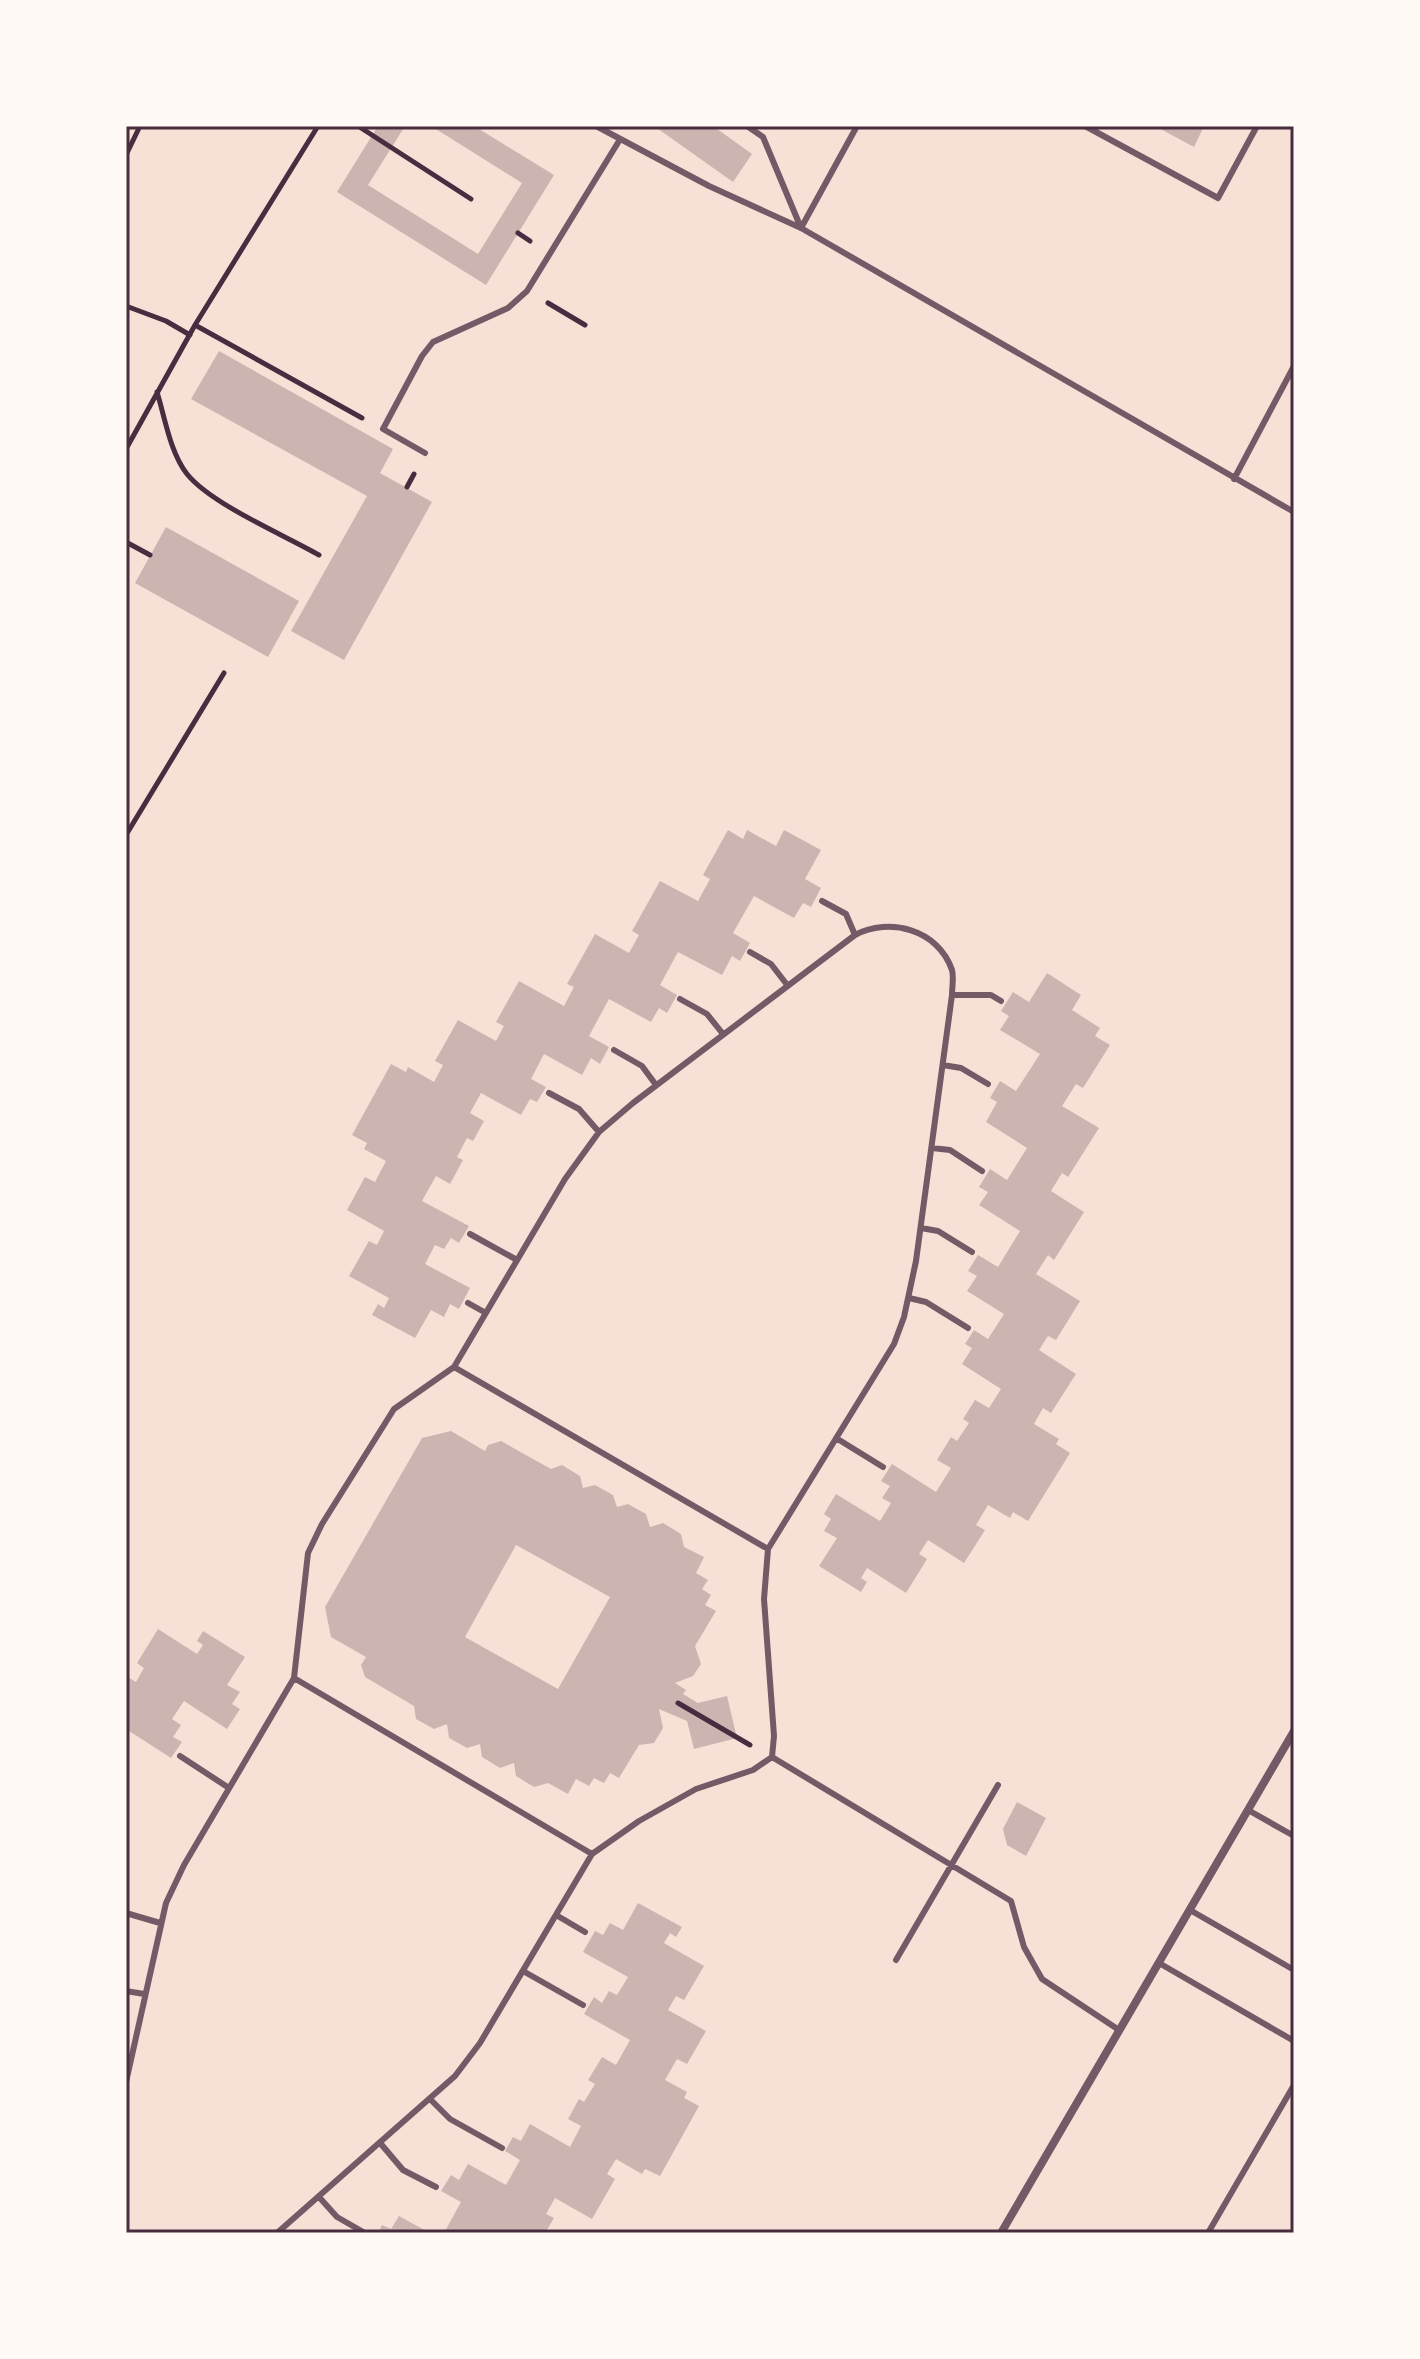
<svg xmlns="http://www.w3.org/2000/svg" width="1420" height="2359" font-family="'Golos Text',sans-serif">
  <style>
    .building { fill: #ccb4b1; fill-rule: evenodd }
    .lines { fill: none; stroke-linecap: round; stroke-linejoin: round }
    .path { stroke: #4a2c40; stroke-width: 5 }
    .service { stroke: #755966; stroke-width: 6 }
    .minor { stroke: #755966; stroke-width: 8 }
    .neatline { fill: none; stroke: #4a2c40; stroke-width: 3 }
  </style>
  <rect width="100%" height="100%" fill="#f7e1d7"/>
  <!-- building -->
  <path class="building" d="M378,126H405L368,185L478,254L522,183L431,126H474L554,175L486,285L337,192Z
    M654,126H713L752,154L733,182Z
    M1155,126H1204L1194,147Z
    M219,351L393,449L380,473L432,502L344,660L291,631L367,496L191,399Z
    M166,527L299,601L268,657L135,583Z
    M728,830L743,839L747,830L776,846L784,830L821,850L805,879L821,888L811,907L803,903L794,918L754,896L733,933L750,943L740,961L732,956L722,975L678,952L660,985L677,995L667,1013L659,1008L651,1022L609,999L589,1036L609,1047L600,1064L591,1058L582,1075L544,1054L531,1079L546,1087L537,1102L530,1099L521,1115L481,1093L470,1113L484,1121L473,1141L467,1138L457,1157L463,1160L450,1184L436,1176L422,1201L469,1226L459,1243L451,1238L444,1249L435,1245L425,1264L470,1288L459,1309L450,1304L444,1317L431,1310L415,1338L372,1315L378,1304L384,1308L389,1298L349,1276L369,1241L377,1245L384,1231L347,1210L365,1177L375,1182L386,1161L364,1149L367,1143L352,1135L391,1064L406,1072L408,1067L434,1082L443,1065L435,1061L458,1020L496,1041L504,1026L496,1022L519,981L564,1006L574,987L567,984L595,934L629,953L639,935L632,931L660,881L698,901L710,879L703,875Z
    M1047,973L1081,995L1072,1010L1100,1028L1095,1036L1110,1045L1083,1088L1076,1084L1062,1106L1099,1128L1068,1177L1062,1173L1051,1191L1084,1212L1054,1260L1048,1255L1036,1274L1080,1301L1056,1340L1048,1336L1039,1350L1076,1374L1051,1413L1043,1408L1034,1424L1059,1439L1056,1444L1070,1453L1028,1521L1013,1512L1010,1518L988,1505L976,1525L985,1530L964,1563L928,1540L919,1554L927,1559L906,1593L867,1568L861,1578L867,1582L861,1592L819,1566L837,1538L824,1531L831,1519L824,1514L836,1494L880,1521L891,1503L882,1498L890,1486L881,1481L892,1464L936,1492L951,1468L937,1460L951,1437L957,1441L969,1423L963,1419L975,1400L989,1408L1001,1389L962,1364L972,1348L965,1344L974,1330L988,1339L1004,1314L967,1291L977,1276L968,1271L978,1255L998,1267L1020,1231L979,1205L988,1192L979,1187L990,1169L1007,1180L1027,1148L986,1122L997,1102L990,1098L1000,1081L1016,1091L1040,1054L1000,1030L1009,1016L1001,1011L1013,992L1029,1002Z
    M451,1431L485,1451L488,1445L501,1441L551,1469L562,1465L580,1476L583,1488L595,1485L613,1495L617,1507L628,1504L646,1514L650,1527L663,1523L681,1534L684,1547L704,1557L696,1573L708,1580L702,1589L711,1595L705,1605L716,1611L695,1646L701,1664L693,1676L675,1683L686,1690L683,1694L698,1703L727,1696L737,1738L694,1749L687,1721L659,1709L663,1728L654,1743L639,1745L619,1778L610,1773L604,1783L594,1778L589,1786L576,1779L568,1794L548,1783L534,1787L516,1776L514,1763L500,1768L482,1757L480,1744L467,1748L449,1738L447,1724L434,1729L416,1719L414,1706L365,1677L361,1665L366,1657L331,1637L325,1607L422,1438ZM516,1545L610,1597L558,1689L465,1637Z
    M158,1629L197,1654L203,1645L197,1641L203,1631L245,1657L227,1685L240,1692L232,1704L240,1709L227,1729L184,1701L172,1719L181,1725L173,1737L182,1742L171,1758L126,1729V1676L136,1682L144,1668L137,1663Z
    M1017,1802L1046,1818L1026,1856L1007,1845L1003,1829Z
    M638,1903L682,1927L676,1937L670,1933L664,1943L704,1966L684,2000L676,1996L668,2010L706,2031L687,2064L677,2059L665,2080L687,2092L684,2098L699,2106L660,2176L645,2169L642,2174L616,2159L607,2174L615,2179L592,2219L555,2198L546,2214L554,2218L545,2233H444L461,2202L441,2191L451,2175L459,2180L468,2164L506,2185L520,2160L505,2151L513,2137L521,2141L530,2124L570,2147L581,2126L568,2119L579,2099L584,2102L595,2084L588,2080L596,2067L602,2057L616,2065L630,2040L584,2014L594,1997L602,2003L609,1991L617,1995L628,1977L583,1952L595,1931L603,1935L610,1923L623,1930Z
    M399,2216L430,2233H378L382,2225L391,2229Z"/>
  <g class="lines">
    <!-- path -->
    <path class="path" d="M358,126L471,199
      M126,155L140,126
      M518,233L530,241
      M548,303L585,325
      M126,306L166,321L190,335
      M195,325L362,418
      M157,392C165,418 170,452 187,474C211,504 284,535 319,555
      M126,449L195,325L318,126
      M407,487L414,474
      M126,542L150,555
      M126,835L224,673
      M678,1703L750,1745"/>
    <!-- service -->
    <path class="service" d="M596,126L709,186L801,228L1294,512
      M747,126L763,137L801,228L857,126
      M1085,126L1218,198L1257,126
      M425,453L383,429L422,356L433,342L508,308L527,291L619,141
      M1234,479L1294,366
      M822,901L846,914L855,935
      M750,952L771,964L788,986
      M952,995H991L1001,1001
      M680,999L707,1014L723,1034
      M614,1050L642,1066L656,1085
      M943,1065L961,1068L988,1084
      M549,1093L579,1109L599,1132
      M932,1148L950,1150L982,1171
      M921,1228L938,1231L972,1252
      M470,1234L517,1260
      M909,1298L926,1302L968,1328
      M468,1303L486,1313
      M454,1367L768,1549
      M836,1438L883,1467
      M294,1678L592,1854
      M180,1756L229,1788
      M772,1757L1011,1901L1024,1947L1042,1979L1119,2030
      M1248,1810L1294,1836
      M1190,1910L1294,1970
      M126,1913L160,1923
      M556,1915L585,1932
      M896,1960L998,1785
      M1159,1963L1294,2041
      M523,1971L583,2005
      M126,1991L144,1994
      M126,2082L166,1903L184,1865L294,1678L308,1553L322,1524L394,1409L454,1367L565,1179L599,1132L633,1103L855,935C889,917 938,929 952,970C954,977 952,987 952,995L916,1261L904,1317L894,1344L768,1549L764,1599L774,1736L772,1757L753,1770L696,1789L639,1821L592,1854L480,2043L455,2076L277,2233
      M431,2100L450,2119L502,2148
      M381,2144L403,2170L436,2187
      M319,2197L337,2217L365,2233
      M1208,2233L1294,2085"/>
    <!-- minor -->
    <path class="minor" d="M1001,2233L1294,1731"/>
  </g>
  <!-- border -->
  <rect width="1420" height="2359" fill="none" stroke="#fffaf5" stroke-width="256"/>
  <rect x="128" y="128" width="1164" height="2103" class="neatline"/>
</svg>
